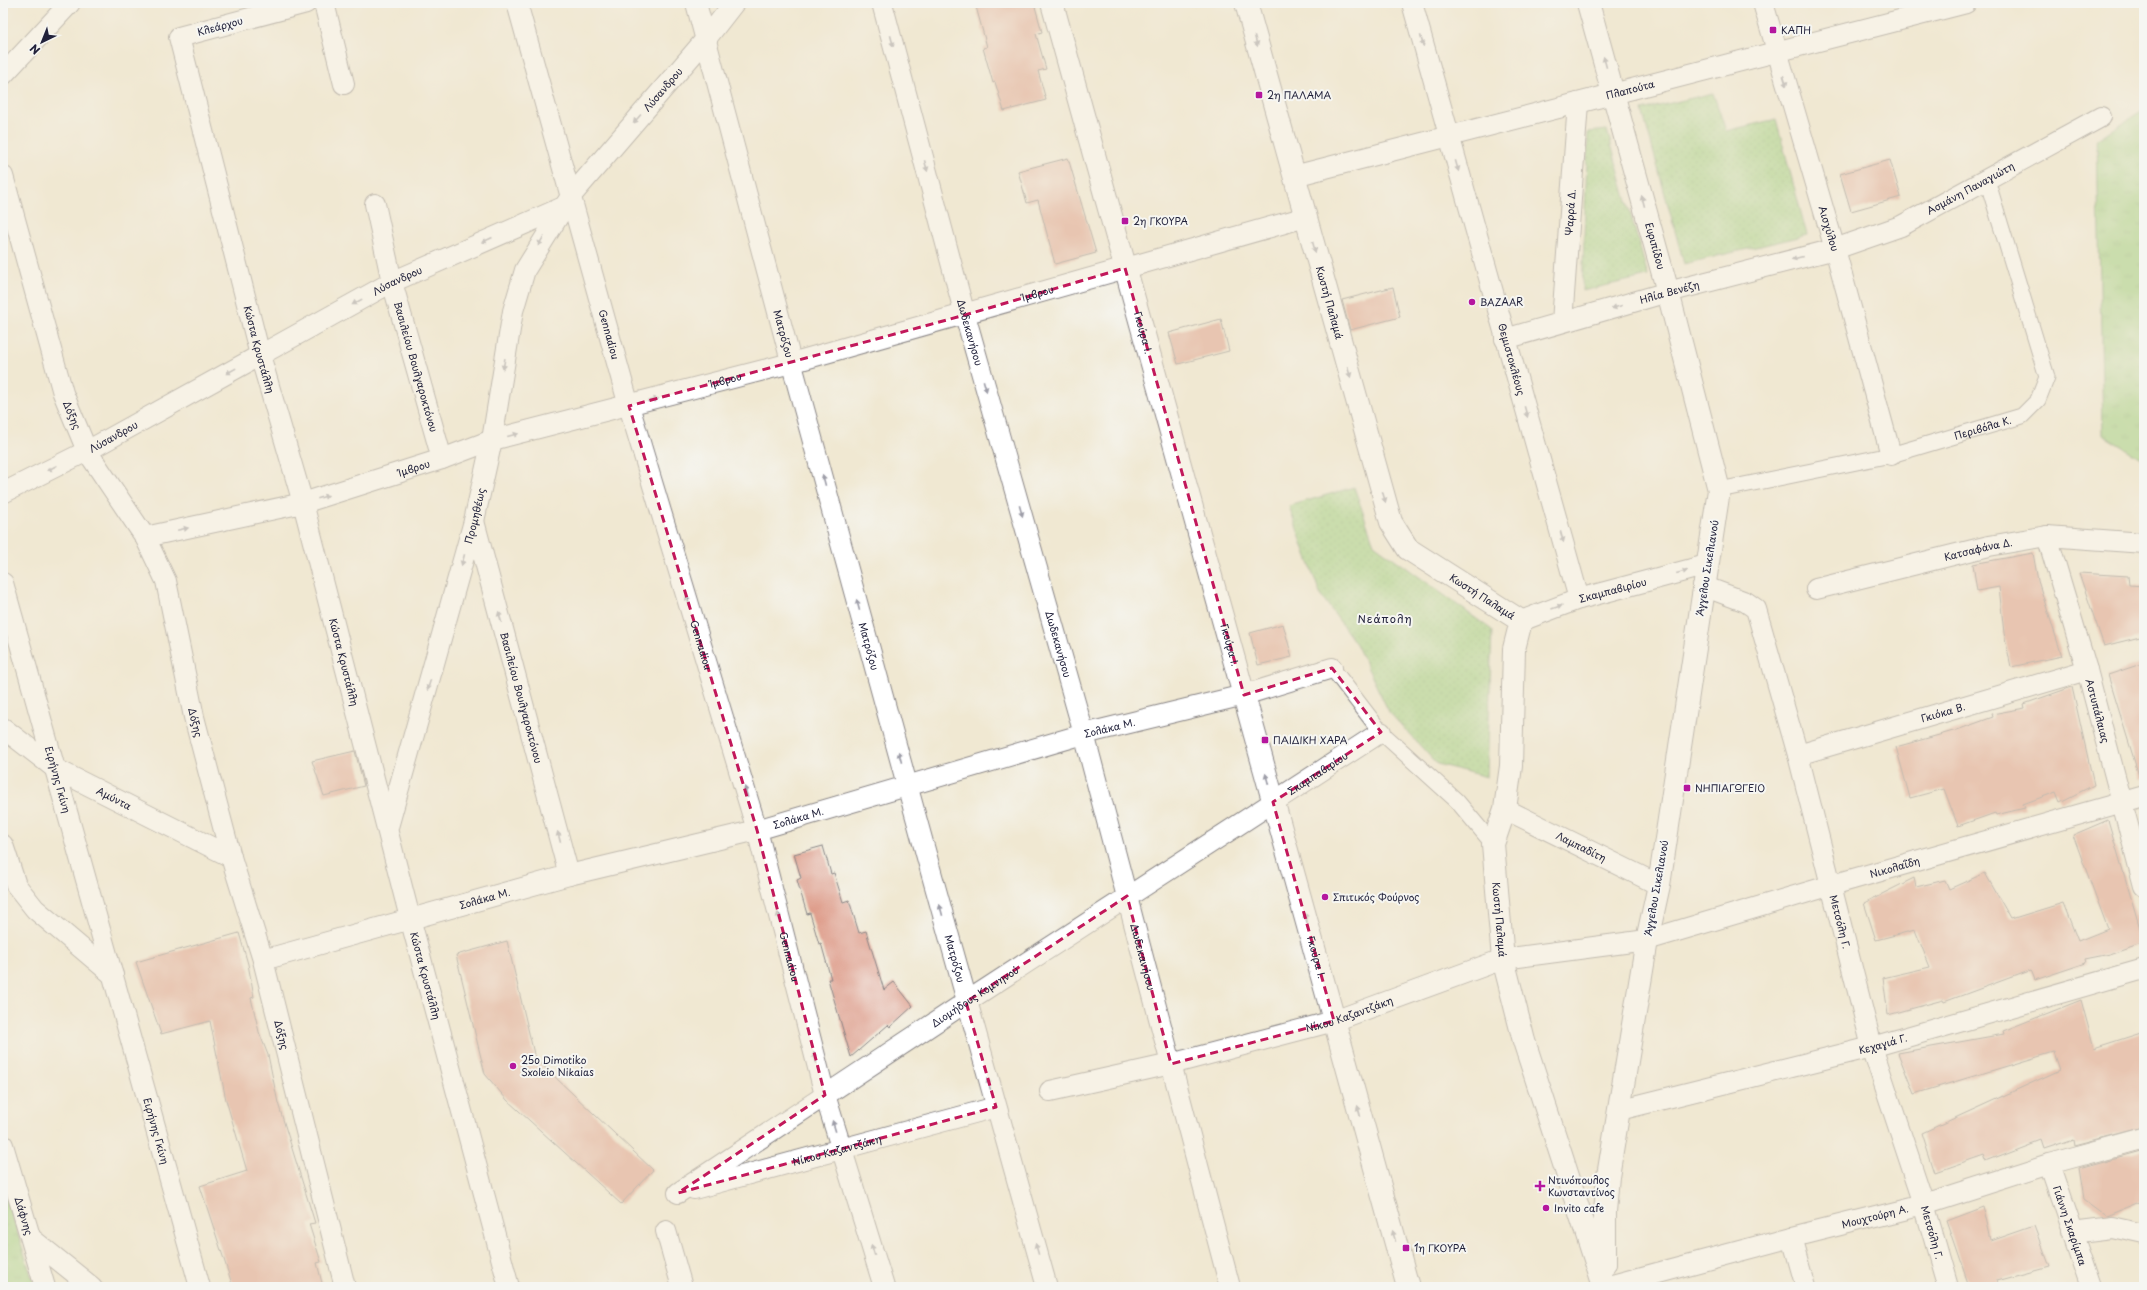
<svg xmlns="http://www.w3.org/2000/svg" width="2147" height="1290" font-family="'Playpen Sans',sans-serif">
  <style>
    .grass { fill: url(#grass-tufts); stroke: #5f795e }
    .park { fill: url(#park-dots); stroke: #5f795e }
    .building { fill: #de9b89 }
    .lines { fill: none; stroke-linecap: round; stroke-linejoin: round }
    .pedestrian-casing { stroke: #898586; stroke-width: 17 }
    .minor-casing { stroke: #898586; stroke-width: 22 }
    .tertiary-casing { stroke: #898586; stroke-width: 24 }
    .pedestrian { stroke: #fff; stroke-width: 15 }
    .minor { stroke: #fff; stroke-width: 20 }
    .tertiary { stroke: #fff; stroke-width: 22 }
    .oneway { fill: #9c9ca7 }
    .marked { fill: none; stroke: #c2185b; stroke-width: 3; stroke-dasharray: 8 5; stroke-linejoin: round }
    .poi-dot { fill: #b5179e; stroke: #f6f6f2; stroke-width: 1.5 }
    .labels { text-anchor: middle; stroke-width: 4; stroke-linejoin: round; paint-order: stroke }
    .street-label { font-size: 10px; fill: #22223b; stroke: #f6f6f2 }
    .poi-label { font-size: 10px; fill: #22223b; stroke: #f6f6f2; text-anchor: start }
    .neighbourhood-label { font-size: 11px; letter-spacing: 1px; fill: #22223b; stroke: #f6f6f2 }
  </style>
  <defs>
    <pattern id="grass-tufts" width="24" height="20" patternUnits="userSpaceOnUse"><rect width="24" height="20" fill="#9cd080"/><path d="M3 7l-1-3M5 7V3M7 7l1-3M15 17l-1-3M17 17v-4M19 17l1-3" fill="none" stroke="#86b270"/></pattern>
    <pattern id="park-dots" width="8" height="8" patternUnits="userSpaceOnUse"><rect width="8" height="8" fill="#9cd080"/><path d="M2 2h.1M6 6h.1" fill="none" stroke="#86b270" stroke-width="1.8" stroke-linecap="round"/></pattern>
  </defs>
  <rect width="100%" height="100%" fill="#f6f6f2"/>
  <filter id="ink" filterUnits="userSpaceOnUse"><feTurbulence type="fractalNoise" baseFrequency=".025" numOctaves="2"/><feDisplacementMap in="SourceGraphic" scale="8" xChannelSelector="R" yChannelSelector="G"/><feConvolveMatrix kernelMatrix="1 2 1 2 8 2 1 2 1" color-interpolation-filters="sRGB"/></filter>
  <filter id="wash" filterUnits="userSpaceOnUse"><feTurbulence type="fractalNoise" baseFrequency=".012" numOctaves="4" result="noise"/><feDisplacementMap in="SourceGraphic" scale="16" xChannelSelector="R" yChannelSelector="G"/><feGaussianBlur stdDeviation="0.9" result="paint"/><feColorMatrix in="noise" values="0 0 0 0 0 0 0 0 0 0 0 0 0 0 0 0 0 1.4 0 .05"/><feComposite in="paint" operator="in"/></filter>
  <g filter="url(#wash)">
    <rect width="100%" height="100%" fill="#f0e8d2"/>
    <!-- grass -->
    <path class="grass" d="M2144,109V460L2103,435L2097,140Z
      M3,1187L35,1287H3Z"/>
    <!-- park -->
    <path class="park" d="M1713,93L1726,131L1776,119L1807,235L1684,264L1642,110Z
      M1607,130L1648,276L1582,291L1588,132Z
      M1354,487L1374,544L1492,630L1487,777L1437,764L1389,712L1356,644L1320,594L1289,506Z"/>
    <g id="blocks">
      <!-- building -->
      <path class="building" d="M975,3H1034L1042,32L1036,34L1046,69L1038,71L1046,100L1004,111L995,82L993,83L983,48L987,47Z
        M1068,158L1096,253L1055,264L1038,200L1027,203L1018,171Z
        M1890,160L1901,197L1851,211L1840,174Z
        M1393,287L1400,317L1350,330L1342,300Z
        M1221,319L1229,351L1178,364L1169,333Z
        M2033,553L2038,581L2062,656L2011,667L2004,633L1999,587L1977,591L1973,564Z
        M2079,573L2128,576L2129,585L2144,586V636L2104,646Z
        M1283,624L1292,657L1258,665L1250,633Z
        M2144,663V778L2140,779L2108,675Z
        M2072,687L2094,785L2060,802L2056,792L2023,804L2025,808L1996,815L1995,813L1958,826L1944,789L1910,798L1896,747L1957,730L1993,717L1992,714L2025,708L2024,704Z
        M355,751L364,786L324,796L312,761Z
        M2108,820L2144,942L2110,954L2085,959L2086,963L2035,980L2031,970L1944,1002L1943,1000L1888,1015L1883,978L1930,967L1915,930L1876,940L1864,903L1914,878L1916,887L1945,880L1949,889L1985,873L2011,919L2063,903L2078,941L2108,929L2073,835Z
        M823,846L831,874L834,873L843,902L849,900L859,933L866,931L884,990L894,982L913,1006L890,1027L888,1025L851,1057L828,979H831L821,943L819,944L810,913L807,914L797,880L801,878L794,854Z
        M239,933L248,964L254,997L251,998L259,1032L268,1055L278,1103L315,1223L309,1224L321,1262L317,1263L323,1287H233L200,1186L247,1171L226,1100L210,1021L161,1034L136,962Z
        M507,941L535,1058L653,1170L621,1204L507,1100L485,1074L456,955Z
        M2081,1000L2094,1048L2144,1032V1127L2075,1145L2074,1139L2044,1149L2041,1140L1986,1161L1984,1156L1935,1173L1922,1133L2060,1070L2054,1052L1914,1094L1898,1053L2004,1034L2003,1031Z
        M2144,1150V1201L2107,1216L2084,1199L2079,1168Z
        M1983,1206L1991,1241L2034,1226L2049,1266L1997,1280L1999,1287H1969L1946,1220Z"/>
    </g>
  </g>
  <g filter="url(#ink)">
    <use href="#blocks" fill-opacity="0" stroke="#898586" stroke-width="1"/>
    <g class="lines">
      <!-- pedestrian casing -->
      <g class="pedestrian-casing">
        <g id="pedestrian">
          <path id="s1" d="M1719,490L1891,455L2022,416L2038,400L2047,377L1987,180"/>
          <path d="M1332,668L1381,732L1457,801L1493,844"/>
        </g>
      </g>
      <!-- minor casing -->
      <g class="minor-casing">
        <g id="minor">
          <path id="s2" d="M306,3L179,37L260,355L303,503L410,918L509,1287"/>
          <path d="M324,3L344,84"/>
          <path id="s3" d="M517,3L629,406L757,830L825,1095L884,1287"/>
          <path id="s4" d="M696,3C729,123 759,245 792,365C876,673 960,980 1047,1287"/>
          <path id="s5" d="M882,3L965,315L1084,734L1230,1287"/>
          <path id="s6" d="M1412,3L1579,599"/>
          <path id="s7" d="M1763,3L1835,249L1891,455"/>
          <path d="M3,75L70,3"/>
          <path id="s8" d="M3,176L63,393L87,451L145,537L166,581L194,717L231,857L263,960L345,1287"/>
          <path id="s9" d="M1294,176L1966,3"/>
          <path id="s10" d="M375,204L392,282L442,459"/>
          <path id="s11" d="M1562,322L1578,103"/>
          <path id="s12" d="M1505,339L1668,292L1835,249L1901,226L2101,117"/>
          <path id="s13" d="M3,493L87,451L392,282L561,208"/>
          <path id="s14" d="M474,521L569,875"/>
          <path id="s15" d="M2047,536L2087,670L2144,886"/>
          <path id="s16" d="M145,537L303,503L442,459L492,440L791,363L1306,217"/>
          <path id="s17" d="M3,583L200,1287"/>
          <path id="s18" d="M1703,586L1746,602L1756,609L1798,755L1872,1047L1924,1204L1948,1287"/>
          <path id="s19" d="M1816,589L1989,546L2047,536L2144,543"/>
          <path id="s20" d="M1521,621L1579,599L1707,565"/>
          <path id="s21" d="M3,728L56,769L231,857"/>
          <path id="s22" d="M1798,755L2087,670"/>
          <path id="s23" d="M1505,809L1659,885"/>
          <path id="s24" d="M388,827L474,521L492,440L513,311L525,270L571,196L706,39L734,3"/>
          <path d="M3,845L16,885L35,909L113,975"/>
          <path id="s25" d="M263,960L569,875L757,830L1084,734L1244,695L1332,668"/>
          <path id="s26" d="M1050,1091L1171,1064L1334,1021L1503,959L1647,940L1832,885L2144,796"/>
          <path id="s27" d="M1619,1110L1872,1047L2144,969"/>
          <path id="s28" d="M3,1145L45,1287"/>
          <path id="s29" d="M2049,1164L2091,1287"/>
          <path id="s30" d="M694,1189L996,1107"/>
          <path id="s31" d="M678,1193L966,1002L1381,732"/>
          <path d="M666,1231L682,1287"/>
          <path d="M2071,1232L2112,1227L2144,1234"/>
          <path d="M1792,1237L1806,1287"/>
          <path d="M32,1239L92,1287"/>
          <path id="s32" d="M1605,1287L1792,1237L1924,1204L2049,1164L2144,1138"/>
        </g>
      </g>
      <!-- tertiary casing -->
      <g class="tertiary-casing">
        <g id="tertiary">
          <path id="s33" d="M1052,3L1408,1287"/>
          <path id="s34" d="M1246,3L1391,522L1408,549L1521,621L1514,649L1511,766L1505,809L1493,844L1503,959L1524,1041L1604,1287"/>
          <path id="s35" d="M1588,3L1668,292L1719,490L1659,885L1647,940L1608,1176L1605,1212V1264"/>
        </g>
      </g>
      <!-- pedestrian -->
      <use href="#pedestrian" class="pedestrian"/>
      <!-- minor -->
      <use href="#minor" class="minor"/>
      <!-- tertiary -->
      <use href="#tertiary" class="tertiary"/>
    </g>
    <!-- one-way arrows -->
    <defs><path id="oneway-solid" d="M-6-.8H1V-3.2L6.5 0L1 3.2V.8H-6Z"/></defs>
    <g class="oneway">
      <use href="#oneway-solid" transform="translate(892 41) rotate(75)"/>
      <use href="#oneway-solid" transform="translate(1256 41) rotate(74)"/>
      <use href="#oneway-solid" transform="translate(1422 41) rotate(75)"/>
      <use href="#oneway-solid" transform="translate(1605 62) rotate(-105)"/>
      <use href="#oneway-solid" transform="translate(1785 81) rotate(73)"/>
      <use href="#oneway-solid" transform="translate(637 119) rotate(131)"/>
      <use href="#oneway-solid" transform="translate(926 166) rotate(75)"/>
      <use href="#oneway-solid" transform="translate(1457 166) rotate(74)"/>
      <use href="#oneway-solid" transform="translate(1643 201) rotate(-105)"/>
      <use href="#oneway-solid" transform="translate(487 240) rotate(156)"/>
      <use href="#oneway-solid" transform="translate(541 241) rotate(121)"/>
      <use href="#oneway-solid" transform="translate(1314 247) rotate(74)"/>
      <use href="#oneway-solid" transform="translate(1797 258) rotate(165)"/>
      <use href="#oneway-solid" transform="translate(357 302) rotate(151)"/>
      <use href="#oneway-solid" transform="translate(1617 307) rotate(164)"/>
      <use href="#oneway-solid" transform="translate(504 364) rotate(99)"/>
      <use href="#oneway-solid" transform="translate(231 371) rotate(151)"/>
      <use href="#oneway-solid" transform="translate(1349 372) rotate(74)"/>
      <use href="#oneway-solid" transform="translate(985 386) rotate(74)"/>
      <use href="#oneway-solid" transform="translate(653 400) rotate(-15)"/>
      <use href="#oneway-solid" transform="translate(1526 412) rotate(74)"/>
      <use href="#oneway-solid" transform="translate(513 435) rotate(-14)"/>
      <use href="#oneway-solid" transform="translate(52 468) rotate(153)"/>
      <use href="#oneway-solid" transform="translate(824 480) rotate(-105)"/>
      <use href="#oneway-solid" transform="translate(323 497) rotate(-18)"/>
      <use href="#oneway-solid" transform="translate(1384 497) rotate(74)"/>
      <use href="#oneway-solid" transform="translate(1021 511) rotate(74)"/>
      <use href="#oneway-solid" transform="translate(183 529) rotate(-12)"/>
      <use href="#oneway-solid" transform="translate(1562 537) rotate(74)"/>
      <use href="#oneway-solid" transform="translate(463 560) rotate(105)"/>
      <use href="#oneway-solid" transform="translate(1682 572) rotate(-15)"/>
      <use href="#oneway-solid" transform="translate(688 601) rotate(-107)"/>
      <use href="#oneway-solid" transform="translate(858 605) rotate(-105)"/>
      <use href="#oneway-solid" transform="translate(1557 607) rotate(-20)"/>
      <use href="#oneway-solid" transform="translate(500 617) rotate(-105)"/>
      <use href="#oneway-solid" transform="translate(429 685) rotate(106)"/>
      <use href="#oneway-solid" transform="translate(900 757) rotate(-105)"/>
      <use href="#oneway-solid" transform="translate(1267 779) rotate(-105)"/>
      <use href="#oneway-solid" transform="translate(746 792) rotate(-107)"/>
      <use href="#oneway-solid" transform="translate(559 837) rotate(-105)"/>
      <use href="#oneway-solid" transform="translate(941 910) rotate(-105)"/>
      <use href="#oneway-solid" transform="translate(779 918) rotate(-104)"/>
      <use href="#oneway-solid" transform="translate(1306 918) rotate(-106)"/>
      <use href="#oneway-solid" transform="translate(815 1058) rotate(-104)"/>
      <use href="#oneway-solid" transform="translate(989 1084) rotate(-106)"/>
      <use href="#oneway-solid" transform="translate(1359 1111) rotate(-105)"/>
      <use href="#oneway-solid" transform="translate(834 1126) rotate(-107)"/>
      <use href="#oneway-solid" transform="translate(1394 1236) rotate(-105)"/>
      <use href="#oneway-solid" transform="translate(1037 1249) rotate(-106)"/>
      <use href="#oneway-solid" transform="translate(873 1250) rotate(-107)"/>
    </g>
  </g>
  <!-- marked area -->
  <path d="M0 0H2147V1290H0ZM1125,268L1244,695L1332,668L1381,732L1273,802L1334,1021L1171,1064L1127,896L966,1002L996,1107L678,1193L825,1095L757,830L629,406L965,315Z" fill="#f0e8d2" fill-opacity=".55" fill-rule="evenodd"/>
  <path class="marked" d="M1125,268L1244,695L1332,668L1381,732L1273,802L1334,1021L1171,1064L1127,896L966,1002L996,1107L678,1193L825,1095L757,830L629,406L965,315Z"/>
  <!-- markers -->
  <g class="poi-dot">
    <rect x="1769" y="26" width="8" height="8" rx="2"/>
    <rect x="1255" y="91" width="8" height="8" rx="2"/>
    <rect x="1121" y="217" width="8" height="8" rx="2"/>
    <circle cx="1472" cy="302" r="4"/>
    <rect x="1261" y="736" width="8" height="8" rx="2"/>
    <rect x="1683" y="784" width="8" height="8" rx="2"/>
    <circle cx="1325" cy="897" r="4"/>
    <circle cx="513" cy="1066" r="4"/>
    <path d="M1538 1180h4v4h4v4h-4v4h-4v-4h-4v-4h4z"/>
    <circle cx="1546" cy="1208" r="4"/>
    <rect x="1402" y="1244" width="8" height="8" rx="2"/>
  </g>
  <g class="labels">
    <!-- street labels -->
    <g class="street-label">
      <text transform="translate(220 26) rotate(-15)" y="4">Κλεάρχου</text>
      <text dy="4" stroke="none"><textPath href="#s24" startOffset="802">Λύσανδρου</textPath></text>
      <text dy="4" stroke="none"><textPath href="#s9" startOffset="347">Πλαπούτα</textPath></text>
      <text dy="4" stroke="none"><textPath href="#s12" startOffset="491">Ασμάνη Παναγιώτη</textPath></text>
      <text dy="4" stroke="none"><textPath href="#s11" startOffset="110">Ψαρρά Δ.</textPath></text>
      <text dy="4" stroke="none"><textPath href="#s7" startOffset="235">Αισχύλου</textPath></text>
      <text dy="4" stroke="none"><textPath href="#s35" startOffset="252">Ευριπίδου</textPath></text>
      <text dy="4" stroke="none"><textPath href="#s13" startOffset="448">Λύσανδρου</textPath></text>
      <text dy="4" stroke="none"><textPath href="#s12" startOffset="171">Ηλία Βενέζη</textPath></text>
      <text dy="4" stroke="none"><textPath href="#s16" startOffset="926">Ίμβρου</textPath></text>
      <text dy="4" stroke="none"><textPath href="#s34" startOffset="311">Κωστή Παλαμά</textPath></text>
      <text dy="4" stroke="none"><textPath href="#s4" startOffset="342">Ματρόζου</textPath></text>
      <text dy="4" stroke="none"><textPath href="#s5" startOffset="341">Δωδεκανήσου</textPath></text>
      <text dy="4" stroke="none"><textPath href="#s33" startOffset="342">Γκούρα Ι.</textPath></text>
      <text dy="4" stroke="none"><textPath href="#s3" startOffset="344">Gennadiou</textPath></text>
      <text dy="4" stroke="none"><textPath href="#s2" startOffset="454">Κώστα Κρυστάλλη</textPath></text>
      <text dy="4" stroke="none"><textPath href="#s6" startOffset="370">Θεμιστοκλέους</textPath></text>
      <text dy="4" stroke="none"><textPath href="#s10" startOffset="168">Βασιλείου Βουλγαροκτόνου</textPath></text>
      <text dy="4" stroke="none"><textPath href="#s16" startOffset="602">Ίμβρου</textPath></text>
      <text dy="4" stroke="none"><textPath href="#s8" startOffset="249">Δόξης</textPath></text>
      <text dy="4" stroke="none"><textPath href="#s1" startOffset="271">Περιβόλα Κ.</textPath></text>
      <text dy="4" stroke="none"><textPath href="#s13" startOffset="124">Λύσανδρου</textPath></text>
      <text dy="4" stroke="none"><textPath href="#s16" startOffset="278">Ίμβρου</textPath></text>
      <text dy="4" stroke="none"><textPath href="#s24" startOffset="323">Προμηθέως</textPath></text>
      <text dy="4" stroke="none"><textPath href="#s19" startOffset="167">Κατσαφάνα Δ.</textPath></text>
      <text transform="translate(1707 568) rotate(-81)" y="4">Άγγελου Σικελιανού</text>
      <text dy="4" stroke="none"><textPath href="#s20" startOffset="97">Σκαμπαβιρίου</textPath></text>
      <text dy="4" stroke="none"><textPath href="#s34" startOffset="659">Κωστή Παλαμά</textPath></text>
      <text dy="4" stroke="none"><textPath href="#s5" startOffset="665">Δωδεκανήσου</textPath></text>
      <text dy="4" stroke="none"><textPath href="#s3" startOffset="668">Gennadiou</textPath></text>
      <text dy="4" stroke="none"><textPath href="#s33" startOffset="666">Γκούρα Ι.</textPath></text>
      <text dy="4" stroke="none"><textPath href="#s4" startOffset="666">Ματρόζου</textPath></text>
      <text dy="4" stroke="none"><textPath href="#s2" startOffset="778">Κώστα Κρυστάλλη</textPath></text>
      <text dy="4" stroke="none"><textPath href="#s14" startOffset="183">Βασιλείου Βουλγαροκτόνου</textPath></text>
      <text dy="4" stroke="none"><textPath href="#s15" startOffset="182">Αστυπάλαιας</textPath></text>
      <text dy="4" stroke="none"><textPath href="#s22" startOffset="151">Γκιόκα Β.</textPath></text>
      <text dy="4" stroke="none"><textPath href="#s8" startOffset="585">Δόξης</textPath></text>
      <text dy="4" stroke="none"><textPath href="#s25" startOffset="878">Σολάκα Μ.</textPath></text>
      <text dy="4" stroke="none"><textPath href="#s31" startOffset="765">Σκαμπαβιρίου</textPath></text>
      <text dy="4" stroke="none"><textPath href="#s17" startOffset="204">Ειρήνης Γκίνη</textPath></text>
      <text dy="4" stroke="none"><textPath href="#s21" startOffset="132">Αμύντα</textPath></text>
      <text dy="4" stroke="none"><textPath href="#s25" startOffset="554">Σολάκα Μ.</textPath></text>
      <text dy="4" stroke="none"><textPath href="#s23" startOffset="85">Λαμπαδίτη</textPath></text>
      <text dy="4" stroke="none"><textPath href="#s26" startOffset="876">Νικολαΐδη</textPath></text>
      <text transform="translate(1656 888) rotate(-80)" y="4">Άγγελου Σικελιανού</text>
      <text dy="4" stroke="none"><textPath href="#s25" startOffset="230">Σολάκα Μ.</textPath></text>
      <text dy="4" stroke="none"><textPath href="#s34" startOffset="1007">Κωστή Παλαμά</textPath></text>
      <text dy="4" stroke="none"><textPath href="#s18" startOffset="382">Μετσόλη Γ.</textPath></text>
      <text dy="4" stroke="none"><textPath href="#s3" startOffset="992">Gennadiou</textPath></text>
      <text dy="4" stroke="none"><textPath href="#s5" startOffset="989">Δωδεκανήσου</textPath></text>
      <text dy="4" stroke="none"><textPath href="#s33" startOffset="990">Γκούρα Ι.</textPath></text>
      <text dy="4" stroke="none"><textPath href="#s4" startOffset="990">Ματρόζου</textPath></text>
      <text dy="4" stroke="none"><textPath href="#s2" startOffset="1102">Κώστα Κρυστάλλη</textPath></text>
      <text dy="4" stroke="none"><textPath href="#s31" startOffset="356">Διομήδους Κομνηνού</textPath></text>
      <text dy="4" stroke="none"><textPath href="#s26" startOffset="309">Νίκου Καζαντζάκη</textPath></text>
      <text dy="4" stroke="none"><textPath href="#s8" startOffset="909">Δόξης</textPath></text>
      <text dy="4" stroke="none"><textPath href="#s27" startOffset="272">Κεχαγιά Γ.</textPath></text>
      <text dy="4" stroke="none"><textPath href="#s17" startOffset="569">Ειρήνης Γκίνη</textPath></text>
      <text dy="4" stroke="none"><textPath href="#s30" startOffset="148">Νίκου Καζαντζάκη</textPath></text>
      <text dy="4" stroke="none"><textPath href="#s28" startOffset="74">Δάφνης</textPath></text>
      <text dy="4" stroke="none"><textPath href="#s32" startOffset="279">Μουχτούρη Α.</textPath></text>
      <text dy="4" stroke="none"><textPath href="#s29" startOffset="65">Γιάννη Σκαρίμπα</textPath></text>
      <text dy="4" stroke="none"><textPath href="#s18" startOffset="706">Μετσόλη Γ.</textPath></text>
    </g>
    <!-- poi labels -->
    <g class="poi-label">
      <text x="1781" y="34">ΚΑΠΗ</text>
      <text x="1267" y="99">2η ΠΑΛΑΜΑ</text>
      <text x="1133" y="225">2η ΓΚΟΥΡΑ</text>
      <text x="1480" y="306">BAZAAR</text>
      <text x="1273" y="744">ΠΑΙΔΙΚΗ ΧΑΡΑ</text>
      <text x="1695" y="792">ΝΗΠΙΑΓΩΓΕΙΟ</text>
      <text x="1333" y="901">Σπιτικός Φούρνος</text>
      <text x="521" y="1064">25ο Dimotiko<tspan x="521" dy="12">Sxoleio Nikaias</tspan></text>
      <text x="1548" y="1184">Ντινόπουλος<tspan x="1548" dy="12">Κωνσταντίνος</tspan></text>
      <text x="1554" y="1212">Invito cafe</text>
      <text x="1414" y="1252">1η ΓΚΟΥΡΑ</text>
    </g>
    <!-- neighbourhood labels -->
    <g class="neighbourhood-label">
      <text x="1385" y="623">Νεάπολη</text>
    </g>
  </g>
  <!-- margin -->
  <rect width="2147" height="1290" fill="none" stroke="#f6f6f2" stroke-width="16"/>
  <!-- north arrow -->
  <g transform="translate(42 42) rotate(223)" stroke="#f6f6f2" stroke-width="3" paint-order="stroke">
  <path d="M0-3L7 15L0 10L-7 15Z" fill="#22223b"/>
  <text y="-6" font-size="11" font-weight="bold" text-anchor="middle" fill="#22223b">N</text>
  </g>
</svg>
